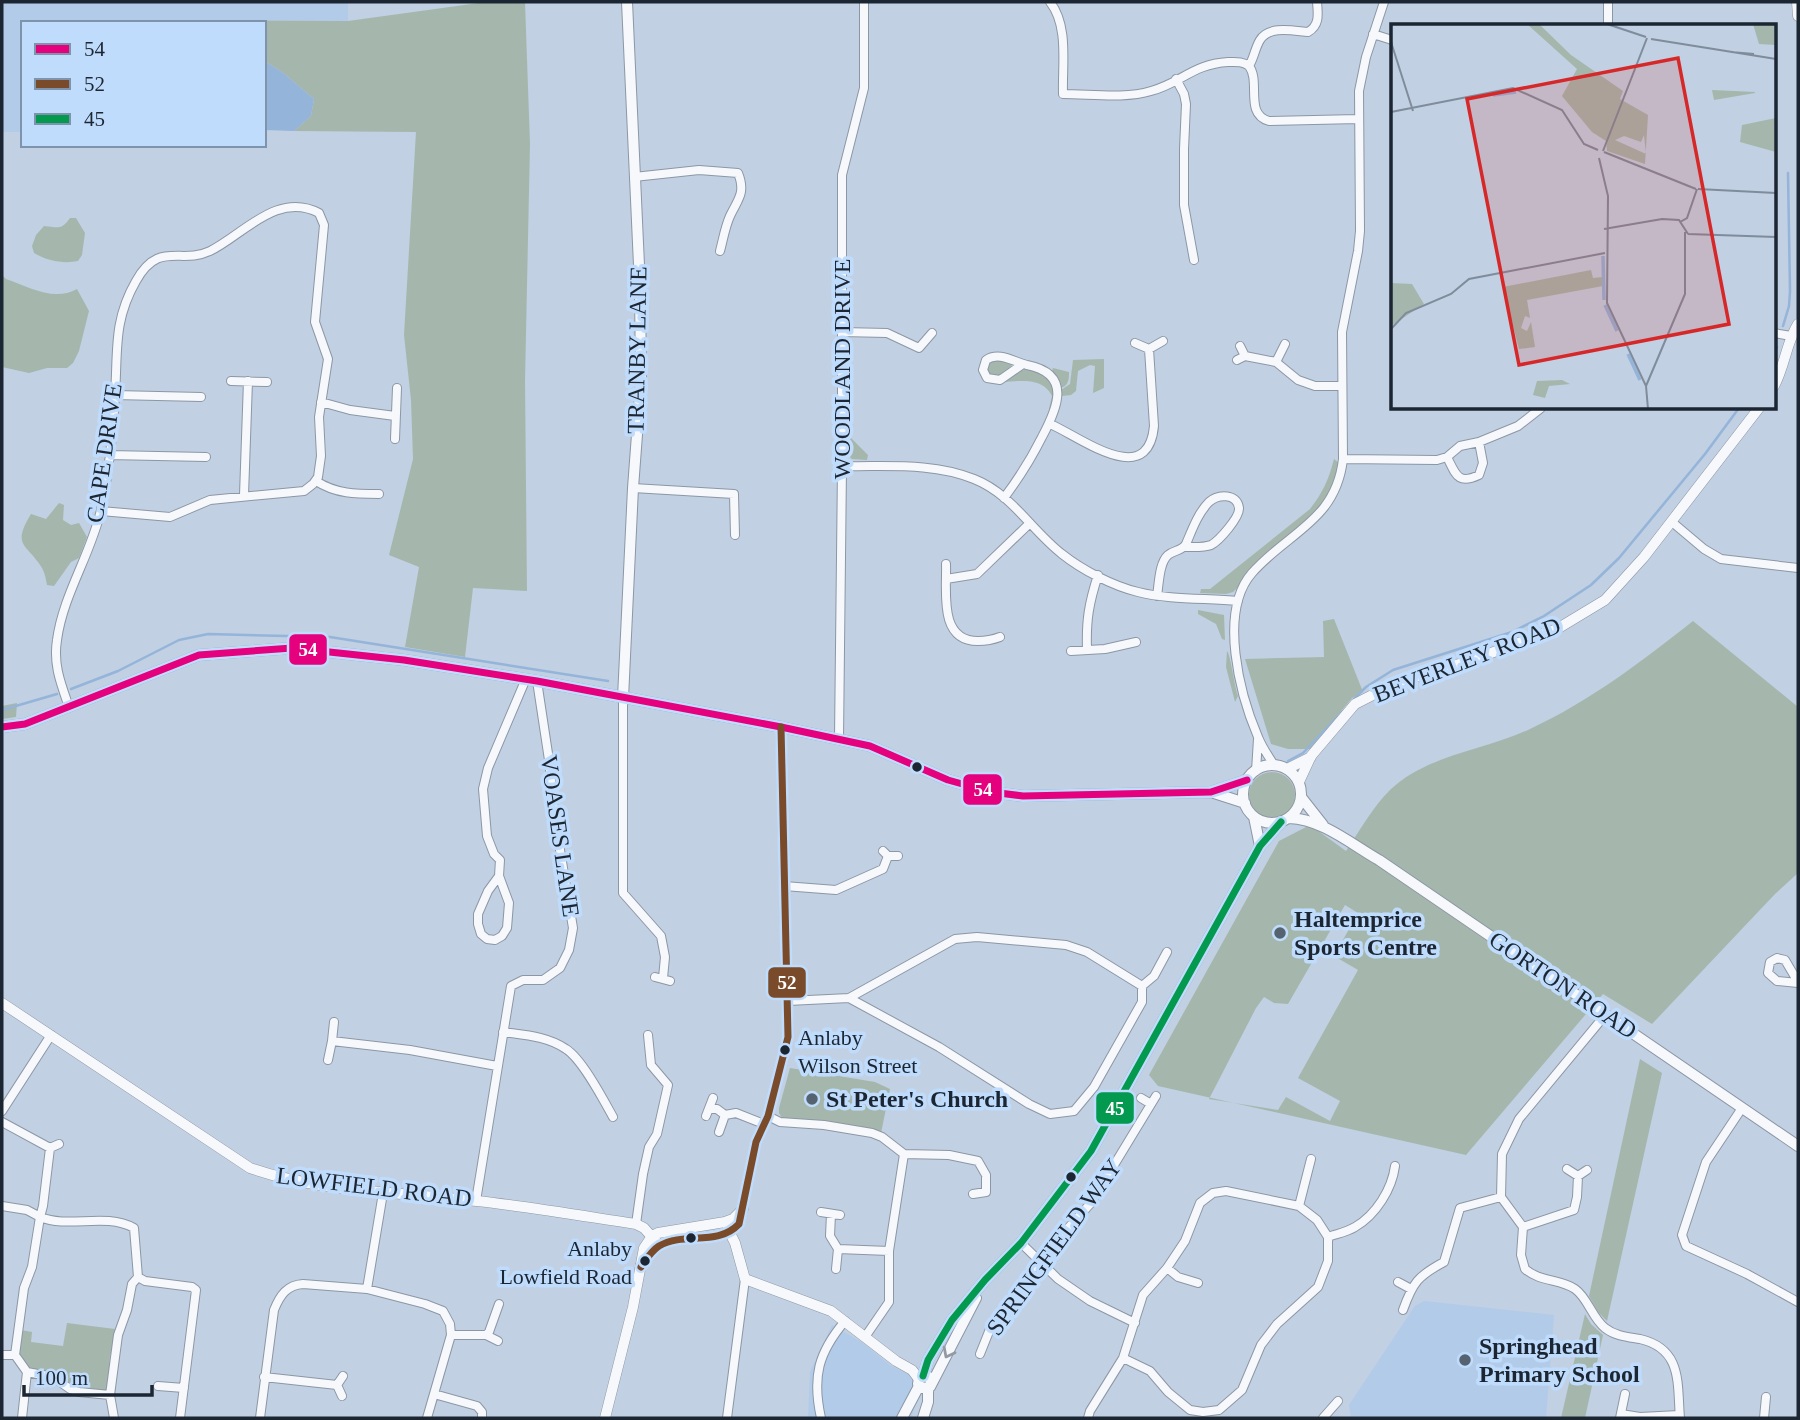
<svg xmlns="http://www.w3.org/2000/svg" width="1800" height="1420" font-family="Georgia,serif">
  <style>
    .built { fill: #b2cbe8 }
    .green { fill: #a5b7ac; fill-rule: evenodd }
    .water { fill: #94b4da }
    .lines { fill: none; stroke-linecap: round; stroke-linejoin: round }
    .stream { stroke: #94b4da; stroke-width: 2.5 }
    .minor-casing { stroke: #8c97a5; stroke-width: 10 }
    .tertiary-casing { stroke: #8c97a5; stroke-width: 11 }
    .secondary-casing { stroke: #8c97a5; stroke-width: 12 }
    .minor { stroke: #f6f8fb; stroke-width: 8 }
    .tertiary { stroke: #f6f8fb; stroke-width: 10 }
    .secondary { stroke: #f6f8fb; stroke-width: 10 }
    .bus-1-casing { stroke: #c0dcfd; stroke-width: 12 }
    .bus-2-casing { stroke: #c0dcfd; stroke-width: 12 }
    .bus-3-casing { stroke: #c0dcfd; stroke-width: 12 }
    .bus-1 { stroke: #e5007d; stroke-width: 7 }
    .bus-2 { stroke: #7a4b2a; stroke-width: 7 }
    .bus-3 { stroke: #03994e; stroke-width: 7 }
    .oneway { stroke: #939aa1 }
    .bus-dot { fill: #1b2632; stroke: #c0dcfd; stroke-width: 2.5 }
    .poi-dot { fill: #556270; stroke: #c0dcfd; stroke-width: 2.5 }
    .labels { text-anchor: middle; stroke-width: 7; stroke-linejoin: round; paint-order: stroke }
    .bus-label { font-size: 22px; fill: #1b2632; stroke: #c0dcfd; text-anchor: start }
    .street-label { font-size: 24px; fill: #1b2632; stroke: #c0dcfd }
    .poi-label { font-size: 24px; font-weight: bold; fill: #1b2632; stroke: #c0dcfd; text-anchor: start }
    .inset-river { fill: none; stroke: #94b4da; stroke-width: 3.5 }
    .inset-road { fill: none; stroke: #7f8c9c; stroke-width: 2 }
    .view { fill: #d62828; fill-opacity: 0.15; stroke: #d62828; stroke-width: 3.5 }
    .inset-edge { fill: none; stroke: #1b2632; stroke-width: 3.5 }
    .line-badge { stroke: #c0dcfd; stroke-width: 2.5 }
    .badge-label { font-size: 19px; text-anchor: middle; font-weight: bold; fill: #fff }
  </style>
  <rect width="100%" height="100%" fill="#c1d0e2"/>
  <!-- built -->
  <path class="built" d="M2,2H348V21L103,20V23H23V132H2Z
    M1424,1301L1554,1315L1546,1418H1351L1349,1405L1415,1306Z
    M832,1325L863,1343L890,1365L924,1382L911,1418H808L810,1372Z"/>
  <!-- green -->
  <path class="green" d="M486,2H525L530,144L525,381L527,591L473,588L465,657L405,647L419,567L389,555L413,459L411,400L404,335L416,132L294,131L311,116L314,99L282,72L264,61V23H103V20L348,21Z
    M70,218H76L85,233L82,255L78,261C64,264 47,261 34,253L32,246L36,235L44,226C57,227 61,231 70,218Z
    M2,275L6,279C29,287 54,302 77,289L89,311L79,351L73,363L67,368H47L29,373L2,367Z
    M993,359L1009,362L1012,365L1000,377H992L985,368L988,362Z
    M1104,359V388L1093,393L1095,366L1090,365L1078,371L1076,391L1071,395L1062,396L1061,390L1070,384L1073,360Z
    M1026,368C1052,375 1058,386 1052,411L1049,409L1052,396C1043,377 1020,381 1003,382Z
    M1053,368L1069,372C1069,379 1069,385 1061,388L1059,381L1052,371Z
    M851,438L868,455L867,460L852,459L847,454L848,439Z
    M1334,459L1340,464L1336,482L1327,502L1233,592L1226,594L1200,593L1201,589H1210L1310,509C1322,494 1329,479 1334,459Z
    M59,503L64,505L63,520L71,525L79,523L87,537L79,558L71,562L54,586L47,585C46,580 45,573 42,568C27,543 11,547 31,514L46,519Z
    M1198,610L1224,615L1225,640L1222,639L1216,624L1198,614Z
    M1334,619L1363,692L1352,698L1310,749H1288L1271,744L1245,659L1324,657L1323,621Z
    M1693,621L1798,707V873L1775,894L1652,1024L1603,994L1466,1155L1158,1086L1149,1075L1279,841L1310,825L1346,851C1359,832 1374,805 1390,790C1428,754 1484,751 1530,729C1590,701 1641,662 1693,621ZM1345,905L1358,913L1334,956L1358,970L1298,1078L1340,1101L1330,1121L1286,1097L1278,1110L1209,1099L1256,1008L1264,997L1274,1003L1288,1004Z
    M1227,651C1231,656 1234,685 1238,696L1235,702L1226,667Z
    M17,703L16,717L2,719V706Z
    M1249 795a23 23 0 1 1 46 0a23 23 0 1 1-46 0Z
    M1640,1059L1662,1073L1607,1321L1598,1312L1589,1296Z
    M790,1068L875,1082L890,1089L881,1133L853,1125L782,1118L779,1113V1108Z
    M1585,1314L1591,1324L1603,1335L1585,1418H1561Z
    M67,1323L115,1329L113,1351L110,1355L107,1393L79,1390L28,1370L17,1354L21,1330L32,1332L31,1342L63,1346Z"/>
  <!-- water -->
  <path class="water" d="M264,61L282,72L314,99L311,116L294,131L264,130Z"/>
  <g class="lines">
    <!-- stream -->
    <path class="stream" d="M1783,326L1789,306L1790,291L1788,173
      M1774,352L1777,347
      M71,689L118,671L179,640L208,634L330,637L608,681
      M1354,699L1366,687L1393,670L1512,632L1544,616L1591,585L1619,558L1705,454L1739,408
      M2,710L57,694
      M1288,761L1303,753L1342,712"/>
    <!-- minor casing -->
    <g class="minor-casing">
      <path id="minor" d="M1050,2C1069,26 1062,65 1063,94C1091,94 1125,99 1151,91C1181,83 1193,64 1228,62C1236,62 1242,61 1249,66
        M1608,2V26
        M1373,34L1392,40
        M1249,66C1261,82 1244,114 1269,121L1358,119
        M1249,66C1254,58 1255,48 1260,40C1269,25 1294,31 1308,32C1320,25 1318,14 1317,2
        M1176,79L1184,94L1186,104L1184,149V205L1194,260
        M634,177L699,170L738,173C746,193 738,199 730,216C725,227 723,240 720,251
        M842,332L887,333L919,348L932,333
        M1774,333L1791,336
        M1135,343L1149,349L1163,341
        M1245,356L1276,362L1298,380L1315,386H1342
        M1237,360L1245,356L1240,346
        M1276,362L1285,344
        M231,381L267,382
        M115,395L201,397
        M321,402L350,410L395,416
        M1050,424C1079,436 1148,491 1154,426L1149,349
        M395,439L397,388
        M109,455L206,457
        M1447,457C1456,475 1458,485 1479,475L1483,463L1479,442
        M1343,459L1437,460L1447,457L1460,446L1479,442L1518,426L1541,408
        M842,466C886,467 932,462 974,479C1012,494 1031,530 1062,554C1082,570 1113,586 1138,592C1170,600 1205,598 1238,601
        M316,481C336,494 356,494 379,494
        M633,488L734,494L735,535
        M244,495L248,381
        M1004,498C1019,478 1031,459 1042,437C1057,409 1073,374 1027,365C1014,362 999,351 986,360L983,370L987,378L1000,380L1023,364
        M1672,522L1704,549L1721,559L1798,568
        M946,564C947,591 938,641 978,641C986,641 992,640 1000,637
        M946,579L977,574L1030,523
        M1157,596C1159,584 1159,563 1168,555C1174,550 1182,551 1186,544C1192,530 1198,513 1209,502C1218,494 1237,493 1239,508C1240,517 1219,541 1211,545C1203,548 1192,547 1184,547
        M1087,649C1086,620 1089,603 1098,575
        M1071,651L1105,649L1136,642
        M623,698V893L661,936L665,957L663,978
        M69,707C61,684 53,665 57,640C63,595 91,554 101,510C109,472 113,432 115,394C118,351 113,321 136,281C159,240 180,265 210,251C243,235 277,191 319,213L324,225L315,322L328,359L319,417L321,456L318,477L313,484L304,491L210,500L170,517L101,511
        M839,739L842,466V175L864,88V2
        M1274,765C1268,756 1262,747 1258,737C1240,695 1218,612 1252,573C1288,532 1336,521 1343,459L1342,332L1358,251L1360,231L1359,91L1366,57L1384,2
        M1256,771L1258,739
        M883,851L888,856H898
        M499,876L488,891L478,914V924L481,934L487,939L495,940L502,936L507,928L509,903L499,876L500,860L494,854L487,836L483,789L488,768L525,681
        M784,886L836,890L883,869L888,856
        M655,977L670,981
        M1798,982L1785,960L1777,958L1770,962L1768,973L1777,981L1798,983
        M849,998L939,1047L1029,1104L1050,1114L1074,1111L1094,1087L1142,1002V986
        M788,1001L849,998L955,939L977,937L1066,945L1087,952L1142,986L1154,976L1167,952
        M1606,1014L1519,1119L1502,1154L1501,1197L1523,1227L1521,1255L1525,1269C1540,1282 1560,1279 1575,1289C1588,1298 1592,1318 1605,1328C1615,1336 1628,1337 1640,1339C1683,1349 1677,1384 1680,1418
        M503,1032C524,1035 547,1036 566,1049C582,1059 603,1099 613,1117
        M332,1041L334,1022
        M328,1060L332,1041L410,1050L497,1066
        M1141,1098L1151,1104
        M1742,1108L1706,1162L1682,1235L1686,1246L1747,1274L1798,1302
        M709,1109H717L725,1115L736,1113L764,1124
        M2,1111L51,1035
        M706,1116L713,1098
        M768,1116L780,1122L824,1125L872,1133L882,1137L904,1154
        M2,1122L50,1148L59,1144
        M719,1132L725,1115
        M50,1148L43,1206L40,1217C70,1229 104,1212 134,1228L138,1277L145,1281L192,1287L196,1290L180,1418
        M904,1154L949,1155L978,1161L986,1175V1192L973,1194
        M1567,1169L1578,1176L1587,1170
        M476,1201L511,986L523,980H543L560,968L569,950L573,928L555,820L549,760L537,681
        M2,1206L27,1210L40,1217L32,1267L24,1288L15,1355
        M1299,1206L1311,1159
        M821,1212L840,1215
        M831,1214L830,1236L838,1249L889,1251
        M636,1224L643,1174L649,1147L657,1134L668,1085L651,1065L648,1035
        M1523,1227L1574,1210L1577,1197L1578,1176
        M1328,1237C1336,1234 1347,1232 1355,1227C1376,1215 1392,1189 1395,1166
        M1021,1243L1058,1279L1090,1301L1135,1323
        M1167,1268L1178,1277L1198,1283
        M836,1269L838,1249
        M1398,1282L1411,1289
        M367,1289L383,1193
        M1403,1310C1413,1282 1418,1276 1444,1262L1460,1208L1501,1197
        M451,1335H486L489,1332L499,1304
        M486,1335L498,1341
        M865,1337L889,1302V1251L904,1154
        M980,1354L992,1324L1039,1260L1091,1203L1156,1096
        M2,1355H15
        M15,1355L27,1372L53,1377L70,1389L79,1392L110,1395
        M264,1377L337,1385
        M158,1386L184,1388
        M434,1394L477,1406L482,1412V1418
        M342,1396L337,1385L343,1376
        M1621,1414L1640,1417L1679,1415
        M22,1418L27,1372
        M114,1418L110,1395L118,1335L127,1310L132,1284L138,1277
        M260,1418L274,1310C280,1295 287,1285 303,1284L367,1289L425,1304L443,1311L450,1324L451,1335L427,1418
        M727,1418L745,1279
        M821,1418C812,1377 818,1353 845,1321
        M1088,1418L1090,1411L1123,1358L1143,1295L1167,1268L1185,1241L1200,1203L1213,1193L1226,1191L1299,1206L1317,1220L1328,1237V1261L1318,1287L1277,1324L1261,1345L1242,1390L1219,1410L1203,1412L1190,1410L1168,1392L1150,1371L1123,1358
        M1323,1418L1338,1401
        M1620,1418L1625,1394
        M1764,1418L1766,1397"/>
    </g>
    <!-- tertiary casing -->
    <g class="tertiary-casing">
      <path id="tertiary" d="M1797,2L1798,16
        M1774,386C1785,366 1786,343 1798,324
        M1287,769L1311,757
        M1299,782L1311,756L1355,704L1396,683L1469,661L1557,629L1605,600L1644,557L1759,408
        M2,1003L250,1168C321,1193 403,1192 477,1201C530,1207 583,1216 636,1224L644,1228L660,1246
        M728,1229L735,1243L745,1279L831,1311L896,1361L912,1370L919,1379
        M641,1267C646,1260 651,1251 659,1246C685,1231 717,1247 739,1224L756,1142L768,1116L788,1037L781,727
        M605,1418L633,1307L644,1248L652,1236L658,1233L725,1222L733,1219L743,1209"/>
    </g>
    <!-- secondary casing -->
    <g class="secondary-casing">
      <path id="secondary" d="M623,698L633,488L641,381L640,287L627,2
        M2,727L25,724L199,655L292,648L404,660L537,681L781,727L870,746L948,780L991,792L1023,796L1211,792L1247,780
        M1243 794a29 29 0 1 1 58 0a29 29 0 1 1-58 0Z
        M1214,793L1245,803
        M1301,797L1323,825
        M1254,817L1260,846
        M1289,818C1322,819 1351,844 1379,860L1798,1146
        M923,1376L928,1360L952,1320L985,1280L1021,1243L1091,1151L1260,846L1281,822
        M931,1381L929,1377L923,1376L919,1379L918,1384L922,1388L930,1387L976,1298
        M902,1418L919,1386
        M923,1418L928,1402V1388"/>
    </g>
    <!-- minor -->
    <use href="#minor" class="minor"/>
    <!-- tertiary -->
    <use href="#tertiary" class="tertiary"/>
    <!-- secondary -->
    <use href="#secondary" class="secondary"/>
    <!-- bus-1 casing -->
    <g class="bus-1-casing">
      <path id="bus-1" d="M2,727L25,724L199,655L292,648L404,660L537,681L781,727L870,746L948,780L991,792L1023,796L1211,792L1247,780"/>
    </g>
    <!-- bus-2 casing -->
    <g class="bus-2-casing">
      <path id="bus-2" d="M641,1267C646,1260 651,1251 659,1246C685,1231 717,1247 739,1224L756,1142L768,1116L788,1037L781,727"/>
    </g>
    <!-- bus-3 casing -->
    <g class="bus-3-casing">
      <path id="bus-3" d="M923,1376L928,1360L952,1320L985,1280L1021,1243L1091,1151L1260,846L1281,822"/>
    </g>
    <!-- bus-1 -->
    <use href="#bus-1" class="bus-1"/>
    <!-- bus-2 -->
    <use href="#bus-2" class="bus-2"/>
    <!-- bus-3 -->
    <use href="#bus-3" class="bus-3"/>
  </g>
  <!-- one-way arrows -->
  <defs><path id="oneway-chevron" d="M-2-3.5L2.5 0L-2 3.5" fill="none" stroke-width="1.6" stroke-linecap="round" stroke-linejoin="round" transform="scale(1.75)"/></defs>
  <use class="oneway" href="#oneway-chevron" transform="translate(948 1353) rotate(117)"/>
  <!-- markers -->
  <g class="bus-dot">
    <circle cx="917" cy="767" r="6"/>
    <circle cx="785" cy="1050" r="6"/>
    <circle cx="1071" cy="1177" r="6"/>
    <circle cx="691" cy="1238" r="6"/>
    <circle cx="645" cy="1261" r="6"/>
  </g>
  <g class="poi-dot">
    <circle cx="1280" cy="933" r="7"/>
    <circle cx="812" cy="1099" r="7"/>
    <circle cx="1465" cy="1360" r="7"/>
  </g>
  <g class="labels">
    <!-- bus labels -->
    <g class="bus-label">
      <text x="798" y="1045">Anlaby<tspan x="798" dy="28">Wilson Street</tspan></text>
      <text x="632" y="1256" text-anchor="end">Anlaby<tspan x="632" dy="28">Lowfield Road</tspan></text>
    </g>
    <!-- street labels -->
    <g class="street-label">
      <text transform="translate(637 350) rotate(-89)" y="8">TRANBY LANE</text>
      <text transform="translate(842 369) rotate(-90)" y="8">WOODLAND DRIVE</text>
      <text transform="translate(104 453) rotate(-82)" y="8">CAPE DRIVE</text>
      <text transform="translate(1467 660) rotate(-21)" y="8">BEVERLEY ROAD</text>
      <text transform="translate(560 836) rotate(82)" y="8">VOASES LANE</text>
      <text transform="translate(1563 985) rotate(34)" y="8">GORTON ROAD</text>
      <text transform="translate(374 1187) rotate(7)" y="8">LOWFIELD ROAD</text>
      <text transform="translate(1054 1247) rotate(-54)" y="8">SPRINGFIELD WAY</text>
    </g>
    <!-- poi labels -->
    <g class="poi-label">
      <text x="1294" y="927">Haltemprice<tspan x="1294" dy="28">Sports Centre</tspan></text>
      <text x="826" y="1107">St Peter's Church</text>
      <text x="1479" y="1354">Springhead<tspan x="1479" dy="28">Primary School</tspan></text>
    </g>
  </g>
  <!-- overview -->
  <g transform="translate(1391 24)">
    <rect width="385" height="385" fill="#c1d0e2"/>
    <path d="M136,0H148L180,31L232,67L229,75L257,91L254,140L216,127L215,117L201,108L171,72L186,45ZM253,111L255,130L224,116L233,112L250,118ZM362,0H385V21L368,20ZM321,66L364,68V69L323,76ZM385,94V128L349,118L351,101ZM200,246L202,254L212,253V262L136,276L139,294L134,292L130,304L136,307L140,298L144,323L128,325L112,263ZM0,259L21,260L33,280L0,302ZM171,356L179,360L158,362L154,374L142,371L146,357Z" fill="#a5b7ac" fill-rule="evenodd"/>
    <path class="inset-river" d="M102,71L125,68M212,232L213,276M214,281L226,307M237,330L249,356"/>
    <path class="inset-road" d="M216,0L255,13M260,15L385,35M0,18L22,87M340,28L363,30M0,88L122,64L171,86L193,120L207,126M212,127L256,14M213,128L305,165M208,134L217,172L216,279L255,362L257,385M307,165L385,169M289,198L296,194L306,165M213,205L271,195L288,196L297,210M297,210L385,213M0,305L15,289L60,270L78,255L214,229M255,362L294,270V208"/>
    <path class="view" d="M287,34L338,300L128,341L76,75Z"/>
    <rect width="385" height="385" class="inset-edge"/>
  </g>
  <g class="line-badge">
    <rect x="288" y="633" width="40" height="33" rx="7" fill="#e5007d"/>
    <rect x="962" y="773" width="41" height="33" rx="7" fill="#e5007d"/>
    <rect x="767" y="966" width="40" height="33" rx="7" fill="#7a4b2a"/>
    <rect x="1095" y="1091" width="40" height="34" rx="7" fill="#03994e"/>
  </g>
  <g class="badge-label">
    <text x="308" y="656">54</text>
    <text x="983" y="796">54</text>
    <text x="787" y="989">52</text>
    <text x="1115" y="1115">45</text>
  </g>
  <!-- border -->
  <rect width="1800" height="1420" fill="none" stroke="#1b2632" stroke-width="7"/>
  <!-- legend -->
  <rect x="21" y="21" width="245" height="126" fill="#c0dcfd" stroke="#7e93ac" stroke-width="2"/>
  <rect x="35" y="44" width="35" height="10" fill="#e5007d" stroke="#7e93ac" stroke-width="2"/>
  <text x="84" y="56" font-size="21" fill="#1b2632">54</text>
  <rect x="35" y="79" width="35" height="10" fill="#7a4b2a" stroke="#7e93ac" stroke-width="2"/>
  <text x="84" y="91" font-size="21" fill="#1b2632">52</text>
  <rect x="35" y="114" width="35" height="10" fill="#03994e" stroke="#7e93ac" stroke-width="2"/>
  <text x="84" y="126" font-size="21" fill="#1b2632">45</text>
  <!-- scale -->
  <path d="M24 1385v10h128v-10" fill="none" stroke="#1b2632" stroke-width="3.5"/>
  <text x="35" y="1385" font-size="21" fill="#1b2632" stroke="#c0dcfd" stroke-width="5" paint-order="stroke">100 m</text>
</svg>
